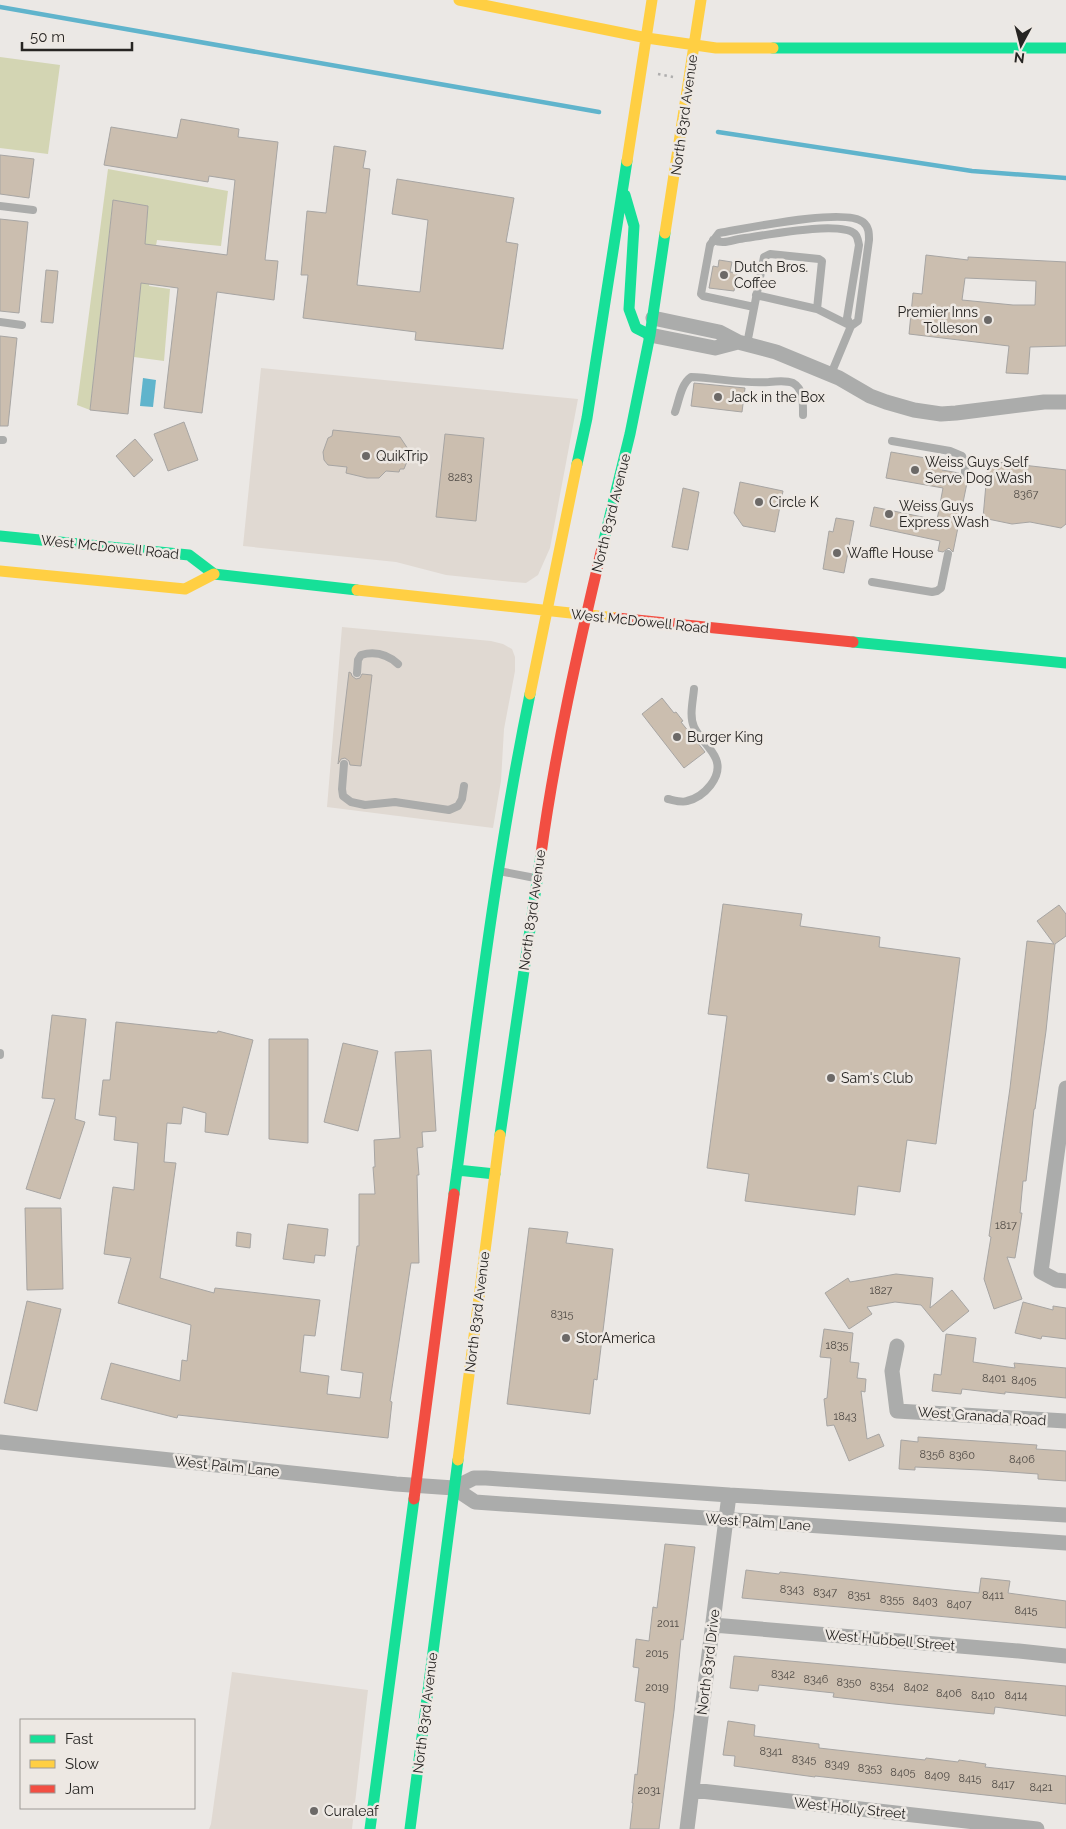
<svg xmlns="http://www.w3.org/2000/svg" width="1066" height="1829" font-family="Raleway,sans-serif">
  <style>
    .built { fill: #e0d9d2 }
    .green { fill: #d3d5b3 }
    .water { fill: #60b4cc }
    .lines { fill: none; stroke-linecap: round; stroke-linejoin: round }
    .stream { stroke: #60b4cc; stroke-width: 4.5 }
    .building { fill: #cbbeaf; stroke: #a7a5a3; fill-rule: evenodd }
    .path { stroke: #afaeae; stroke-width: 2.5; stroke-dasharray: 2.5 4; stroke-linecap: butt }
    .lane { stroke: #abacab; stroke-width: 8 }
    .street { stroke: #abacab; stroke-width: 15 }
    .fast { stroke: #16e098; stroke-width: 11 }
    .slow { stroke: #ffcf43; stroke-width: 11 }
    .jam { stroke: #f24e42; stroke-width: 11 }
    .poi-dot { fill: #6c6967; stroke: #ede8e3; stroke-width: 2 }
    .labels { text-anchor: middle; stroke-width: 5; stroke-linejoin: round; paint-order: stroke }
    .number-label { font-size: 11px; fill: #504b46 }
    .street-label { font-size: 14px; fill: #272523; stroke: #ede8e3 }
    .poi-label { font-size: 14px; fill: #272523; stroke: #ede8e3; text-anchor: start }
  </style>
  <rect width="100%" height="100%" fill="#ebe8e5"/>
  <!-- built -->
  <path class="built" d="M261,368L578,399L550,548L538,575L526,583L513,582L446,575L396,562L243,546Z
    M342,627L491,641L503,644L512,649L515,657V671L504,729L501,781L493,828L327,807Z
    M232,1672L368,1690L352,1829H209L211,1824Z"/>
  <!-- green -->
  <path class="green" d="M0,57L60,65L48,154L0,148Z
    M108,169L228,191L221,246L157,240L149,286L170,289L164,361L134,357L148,206L113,200L90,410L77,405Z"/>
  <!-- water -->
  <path class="water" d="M143,378L156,380L153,407L140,406Z"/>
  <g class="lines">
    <!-- stream -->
    <path class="stream" d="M0,7L599,112
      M718,132L972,171L1066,178"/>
  </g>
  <!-- building -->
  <path class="building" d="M181,119L239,129L238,137L278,142L265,260L278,261L274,300L217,292L202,413L164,408L178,288L141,283L128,414L90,410L113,200L148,206L145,244L227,255L235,180L209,176L208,182L104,165L111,127L177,138Z
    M334,146L366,151L363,168L370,169L357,285L420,292L428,220L392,214L397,179L514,198L506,242L518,244L503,349L415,340L416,332L303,318L308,275H301L307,211L326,213Z
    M0,155L34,159L29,198L0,194Z
    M0,219L28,222L19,313L0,311Z
    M926,255L968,260V257L1066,262V346L1030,347L1028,374L1006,373L1009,346L909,334L913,293L922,294ZM965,278L1036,281L1035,305H1013L962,300Z
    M719,260L732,262L730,272L737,273L734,291L709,288L713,266L718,267Z
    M46,270L58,271L53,323L41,322Z
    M0,336L17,338L8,426H0Z
    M694,383L745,388L742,412L691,406Z
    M184,422L198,460L168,471L154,434Z
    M333,430L400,437L408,449V459L404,469H400L399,472L386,471L379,478H367L346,473L347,467L328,465L324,460L323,452L328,438L332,436Z
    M445,434L484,438L476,521L436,517Z
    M135,439L153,460L134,477L116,456Z
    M891,452L943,461L942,470L959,473L963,479L968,478L953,552L949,548L943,552L938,551L940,541L870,526L874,507L937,520L943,488L886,478Z
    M988,461L1066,470V524L1061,528L1030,522L1012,524L983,518Z
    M740,482L783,491L775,532L743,526L734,513Z
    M683,488L699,492L688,550L672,547Z
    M836,518L854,521L844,573L823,569L829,531L833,532Z
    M349,672L351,673L352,676L356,679L360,678L362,674L372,675L361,766L350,765L349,761L345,758L341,759L338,764Z
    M662,698L674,713L676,712L683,721L681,722L705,752L684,768L642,714Z
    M723,904L802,914L800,926L880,937L879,947L960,958L936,1144L907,1140L900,1192L858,1186L855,1215L745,1201L749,1174L707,1168L727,1016L708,1014Z
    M1059,905L1066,914V936L1055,944L1046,1031L1035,1109H1034L1026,1181H1023L1020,1213H1022L1018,1240L1015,1258L1007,1257L1022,1299L994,1309L984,1279L991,1237L989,1236L1010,1088L1027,941L1054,944L1037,921Z
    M52,1015L86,1019L75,1119L85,1122L60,1199L26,1189L55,1099L42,1098Z
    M116,1022L217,1033L218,1031L253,1040L228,1135L205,1132L206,1113L183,1107L181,1124L167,1123L164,1162L176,1163L160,1278L214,1293L215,1288L320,1300L315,1336L304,1335L300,1372L329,1376L327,1394L360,1398L363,1373L341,1370L357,1246H359V1194H375L373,1167H375L374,1140L400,1138L395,1052L431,1050L436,1131L422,1132L423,1147L417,1148L419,1175H417L419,1263H411L390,1401L392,1402L388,1438L178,1415L177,1418L101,1399L111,1363L180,1381L182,1360L187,1361L191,1325L118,1303L131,1258L104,1254L113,1187L134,1190L138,1143L114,1140L116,1117L99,1115L103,1080H110Z
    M269,1039H308V1143L269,1139Z
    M343,1043L378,1051L358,1131L324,1122Z
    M25,1208H61L63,1289L27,1290Z
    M288,1224L328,1229L325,1256L315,1255L314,1263L283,1259Z
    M529,1228L568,1232L566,1243L613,1249L597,1380L594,1379L590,1414L507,1404Z
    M237,1232L251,1234L250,1248L236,1246Z
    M896,1274L933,1278L930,1308L952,1290L969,1311L943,1332L921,1305L895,1302L867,1307L872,1314L849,1329L825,1293L848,1278L850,1282Z
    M27,1301L61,1309L37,1411L4,1403Z
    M1023,1302L1053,1310V1306L1066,1308V1339L1042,1336L1041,1339L1015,1333Z
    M824,1329L853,1333L850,1362L859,1363L857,1378L866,1379L865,1392L861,1391L867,1439L879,1434L884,1446L849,1461L834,1425L827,1426L824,1399L827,1398L831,1358L820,1357Z
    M946,1334L976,1338L973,1362L1015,1368L1014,1363L1066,1368V1398L1005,1392V1394L962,1389L961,1394L932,1391L934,1374L941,1375Z
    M918,1437L1037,1445L1036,1449L1066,1451V1481L1038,1479V1474L981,1470L915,1467V1470L899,1469L901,1440L918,1442Z
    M665,1544L695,1547L683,1640L681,1639L674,1711L659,1829H630L633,1803H632L635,1774L637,1775L645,1703L635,1701L639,1668L633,1667L636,1639L649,1641L653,1607L657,1608Z
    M746,1570L779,1574L780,1572L979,1593L981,1578L1010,1581L1008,1593L1066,1601V1628L742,1598Z
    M734,1656L1066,1686V1716L995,1707L994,1714L894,1704L833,1697L834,1693L759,1685L758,1691L730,1688Z
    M728,1721L755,1725L754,1736L819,1744V1748L925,1760L926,1758L958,1762L959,1760L986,1764L985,1767L1066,1776V1804L815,1776V1777L734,1766L735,1756L723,1755Z"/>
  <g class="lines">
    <!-- path -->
    <path class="path" d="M658,74L673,77"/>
    <!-- lane -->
    <path class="lane" d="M0,206L33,210
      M713,240C723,244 729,241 739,239C762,236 840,220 855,234C858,237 858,241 859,245L847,318L851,326
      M756,295L817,309L851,326
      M754,307L703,296L701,294L710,245L719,233C744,229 845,207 863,222C869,227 869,233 869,240L858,321L851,326L831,374
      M0,322L22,325
      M747,344L764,257L770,254L819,259L822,261L817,309
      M675,412C679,401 681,384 691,377C717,378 743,384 769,382C777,381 786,380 793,383C804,389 803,404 803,415
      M0,440H3
      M892,441L950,451L962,456L965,464V474
      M872,582L932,592L937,591L941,588L948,554
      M357,673L358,660L361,655C375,651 388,655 398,664
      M344,764L342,789L343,796L351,802L365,805L395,802L449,810L458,806L462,799L464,786
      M668,799C673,800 682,803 687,801C704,797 723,777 716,759C711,747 699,738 694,727C689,716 693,701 694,689
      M499,871L535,878
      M0,1053V1055"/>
    <!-- street -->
    <path class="street" d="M653,318L719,332L738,342L776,352L839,378L870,396L886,402L914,410L941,414L956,413L1044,402H1066
      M650,335L715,348L738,342
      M1066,1088L1041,1272L1056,1280L1066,1281
      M897,1346L892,1371L897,1411L1066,1421
      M0,1442L396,1484L454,1488L475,1502L1066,1543
      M454,1488L474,1478H486L729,1495L1066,1515
      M713,1625L1019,1651L1066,1656
      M692,1790L1037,1829
      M687,1829L729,1495"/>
    <!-- fast -->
    <path class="fast" d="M773,48H1066
      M625,195L634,226L629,309L636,328L650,335
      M577,464L587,418L627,161
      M0,536L189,555L214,574L357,590
      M602,548L630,434L650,335L665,233
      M853,642L1066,663
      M500,1135L541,854
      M457,1170L495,1174
      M454,1194C476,1027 496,859 530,694
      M370,1829L414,1499
      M410,1829L458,1460"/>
    <!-- slow -->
    <path class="slow" d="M459,0L647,38L716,48H773
      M627,161L652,0
      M665,233L701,0
      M0,571L185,589L214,574
      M357,590L617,618
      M530,694L577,464
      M458,1460L500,1135"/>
    <!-- jam -->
    <path class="jam" d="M617,618L853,642
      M541,854C555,751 578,649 602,548
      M414,1499L454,1194"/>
  </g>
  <!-- markers -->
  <g class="poi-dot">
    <circle cx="724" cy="275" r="5"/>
    <circle cx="988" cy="320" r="5"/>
    <circle cx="718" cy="397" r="5"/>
    <circle cx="366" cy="456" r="5"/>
    <circle cx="915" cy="470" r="5"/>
    <circle cx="759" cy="502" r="5"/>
    <circle cx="889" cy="514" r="5"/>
    <circle cx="837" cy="553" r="5"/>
    <circle cx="677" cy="737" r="5"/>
    <circle cx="831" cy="1078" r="5"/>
    <circle cx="566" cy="1338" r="5"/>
    <circle cx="314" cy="1811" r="5"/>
  </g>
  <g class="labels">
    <!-- number labels -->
    <g class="number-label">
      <text x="460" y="481">8283</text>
      <text x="1026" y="498">8367</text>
      <text x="1006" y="1229">1817</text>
      <text x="881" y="1294">1827</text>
      <text x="562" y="1318">8315</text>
      <text x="837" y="1349">1835</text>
      <text x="994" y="1382">8401</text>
      <text x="1024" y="1384">8405</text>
      <text x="845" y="1420">1843</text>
      <text x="932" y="1458">8356</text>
      <text x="962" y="1459">8360</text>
      <text x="1022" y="1463">8406</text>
      <text x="792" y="1593">8343</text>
      <text x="825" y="1596">8347</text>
      <text x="859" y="1599">8351</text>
      <text x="993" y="1599">8411</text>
      <text x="892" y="1603">8355</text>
      <text x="925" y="1605">8403</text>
      <text x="959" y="1608">8407</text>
      <text x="1026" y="1614">8415</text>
      <text x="668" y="1627">2011</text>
      <text x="657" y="1657">2015</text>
      <text x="783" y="1678">8342</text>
      <text x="816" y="1683">8346</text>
      <text x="849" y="1686">8350</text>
      <text x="882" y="1690">8354</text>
      <text x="657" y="1691">2019</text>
      <text x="916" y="1691">8402</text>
      <text x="949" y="1697">8406</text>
      <text x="983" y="1699">8410</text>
      <text x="1016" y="1699">8414</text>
      <text x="771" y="1755">8341</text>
      <text x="804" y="1763">8345</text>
      <text x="837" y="1768">8349</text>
      <text x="870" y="1772">8353</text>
      <text x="903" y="1776">8405</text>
      <text x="937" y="1779">8409</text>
      <text x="970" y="1782">8415</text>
      <text x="1003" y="1788">8417</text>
      <text x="1041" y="1791">8421</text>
      <text x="649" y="1794">2031</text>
    </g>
    <!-- street labels -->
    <g class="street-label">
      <text transform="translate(684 115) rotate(-82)" y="5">North 83rd Avenue</text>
      <text transform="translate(611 513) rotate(-76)" y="5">North 83rd Avenue</text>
      <text transform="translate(110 547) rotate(6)" y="5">West McDowell Road</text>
      <text transform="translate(640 621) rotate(6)" y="5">West McDowell Road</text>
      <text transform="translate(532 910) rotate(-82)" y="5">North 83rd Avenue</text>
      <text transform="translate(477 1312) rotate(-83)" y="5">North 83rd Avenue</text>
      <text transform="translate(982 1416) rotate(4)" y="5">West Granada Road</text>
      <text transform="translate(227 1466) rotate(6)" y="5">West Palm Lane</text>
      <text transform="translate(758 1522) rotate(4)" y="5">West Palm Lane</text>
      <text transform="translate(890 1640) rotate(5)" y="5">West Hubbell Street</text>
      <text transform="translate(708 1662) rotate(-83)" y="5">North 83rd Drive</text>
      <text transform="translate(425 1713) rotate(-83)" y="5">North 83rd Avenue</text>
      <text transform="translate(850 1808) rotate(6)" y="5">West Holly Street</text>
    </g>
    <!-- poi labels -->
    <g class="poi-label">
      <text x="734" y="272">Dutch Bros.<tspan x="734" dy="16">Coffee</tspan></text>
      <text x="978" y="317" text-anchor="end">Premier Inns<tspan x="978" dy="16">Tolleson</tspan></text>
      <text x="728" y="402">Jack in the Box</text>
      <text x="376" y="461">QuikTrip</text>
      <text x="925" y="467">Weiss Guys Self<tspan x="925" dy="16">Serve Dog Wash</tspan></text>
      <text x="769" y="507">Circle K</text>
      <text x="899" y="511">Weiss Guys<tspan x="899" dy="16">Express Wash</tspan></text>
      <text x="847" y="558">Waffle House</text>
      <text x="687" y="742">Burger King</text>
      <text x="841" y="1083">Sam's Club</text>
      <text x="576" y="1343">StorAmerica</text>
      <text x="324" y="1816">Curaleaf</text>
    </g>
  </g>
  <!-- legend -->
  <rect x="20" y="1719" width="175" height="90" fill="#ede8e3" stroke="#9e9a96"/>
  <rect x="30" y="1735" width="25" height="8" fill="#16e098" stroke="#9e9a96"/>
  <text x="65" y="1744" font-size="15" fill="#272523">Fast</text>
  <rect x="30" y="1760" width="25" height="8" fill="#ffcf43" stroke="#9e9a96"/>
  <text x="65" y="1769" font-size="15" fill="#272523">Slow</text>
  <rect x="30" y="1785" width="25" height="8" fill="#f24e42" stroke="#9e9a96"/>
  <text x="65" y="1794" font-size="15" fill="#272523">Jam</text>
  <!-- north arrow -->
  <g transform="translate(1021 45) rotate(187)" stroke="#ede8e3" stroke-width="4" paint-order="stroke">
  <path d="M0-4L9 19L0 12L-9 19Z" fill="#272523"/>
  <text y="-8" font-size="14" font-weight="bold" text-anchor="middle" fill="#272523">N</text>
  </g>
  <!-- scale -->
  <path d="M22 42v8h110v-8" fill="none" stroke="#272523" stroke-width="2.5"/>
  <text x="30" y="42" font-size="15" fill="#272523" stroke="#ede8e3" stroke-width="4" paint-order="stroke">50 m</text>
</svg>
